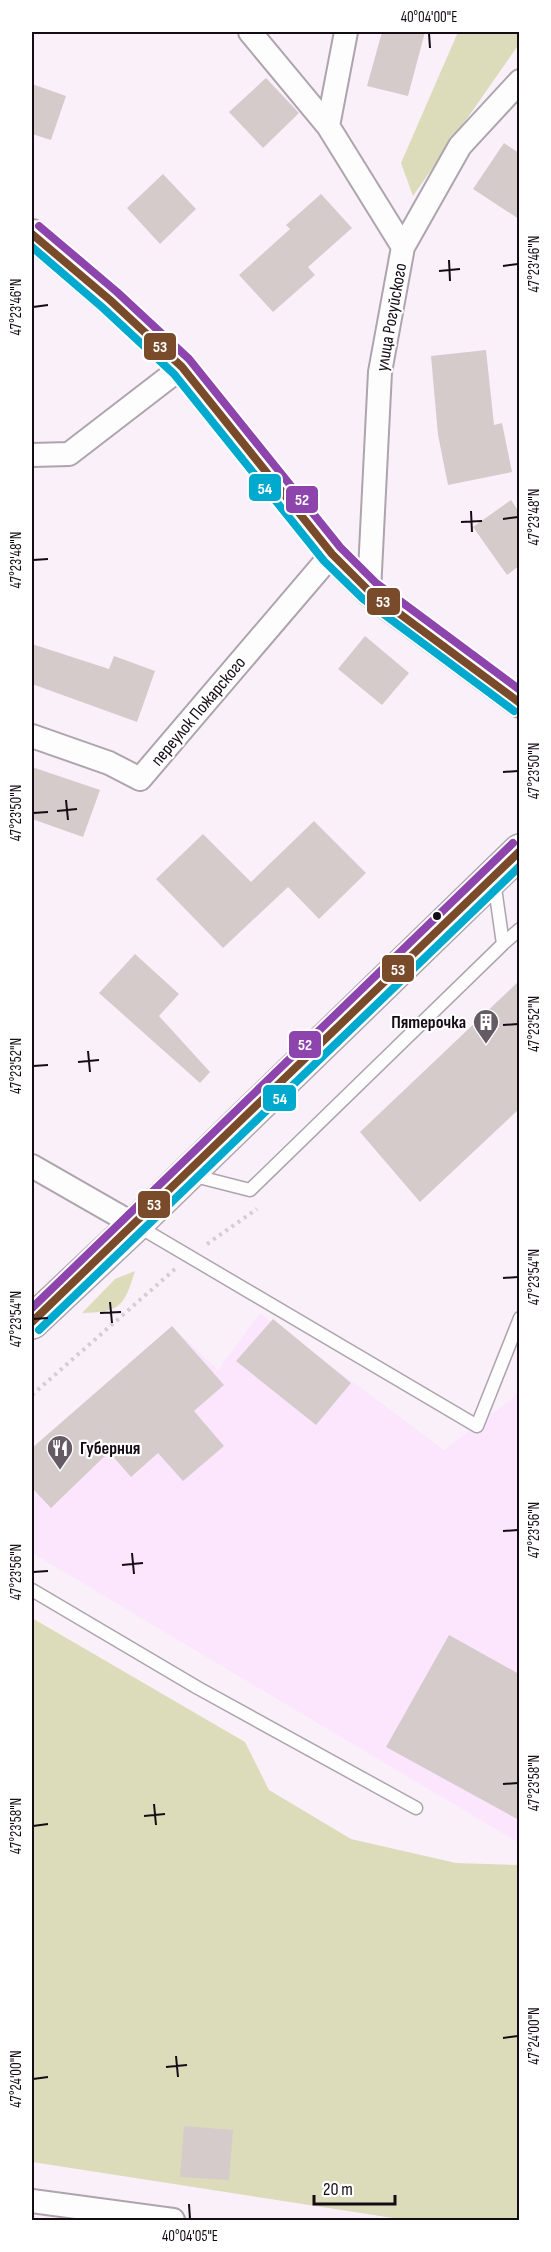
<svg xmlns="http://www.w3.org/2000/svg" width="551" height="2252" font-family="'Sofia Sans Condensed',sans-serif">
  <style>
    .built { fill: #fce6fd }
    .green { fill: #dcdcba }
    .building { fill: #d5cbcb }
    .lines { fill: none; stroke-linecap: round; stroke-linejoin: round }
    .service-casing { stroke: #ada4ad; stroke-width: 15 }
    .minor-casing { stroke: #ada4ad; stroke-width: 26 }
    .tertiary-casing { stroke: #ada4ad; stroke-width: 32 }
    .secondary-casing { stroke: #ada4ad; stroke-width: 36 }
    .path { stroke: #d1cfd1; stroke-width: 4; stroke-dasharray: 3 4.5; stroke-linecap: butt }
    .service { stroke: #fefdfe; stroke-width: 12 }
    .minor { stroke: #fefdfe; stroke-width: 22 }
    .tertiary { stroke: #fefdfe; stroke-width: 28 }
    .secondary { stroke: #fefdfe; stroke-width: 33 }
    .bus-1-casing { stroke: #fff; stroke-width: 12 }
    .bus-2-casing { stroke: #fff; stroke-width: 12 }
    .bus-3-casing { stroke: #fff; stroke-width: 12 }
    .bus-1 { stroke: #7a4b2a; stroke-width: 8 }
    .bus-2 { stroke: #00a9ce; stroke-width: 8 }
    .bus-3 { stroke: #8e44ad; stroke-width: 8 }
    .ticks { fill: none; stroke: #140b14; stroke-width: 2 }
    .bus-dot { fill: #140b14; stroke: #fff; stroke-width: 2 }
    .labels { text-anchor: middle; stroke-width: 4.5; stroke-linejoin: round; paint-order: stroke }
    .street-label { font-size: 18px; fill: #140b14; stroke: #fff }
    .poi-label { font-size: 18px; font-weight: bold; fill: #140b14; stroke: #fff; text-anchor: end }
    .line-badge { stroke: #fff; stroke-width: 2 }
    .badge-label { font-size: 16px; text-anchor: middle; font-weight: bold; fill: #fff }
    .neatline { fill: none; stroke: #140b14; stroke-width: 2 }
    .ticks-label { font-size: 15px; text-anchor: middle; fill: #140b14 }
  </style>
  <rect width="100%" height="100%" fill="#faf0fa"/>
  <!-- built -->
  <path class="built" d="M260,1313L444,1450L515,1396L519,1388V1843L32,1553V1448L172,1326L218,1370Z"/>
  <!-- green -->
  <path class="green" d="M458,32H519V44L413,196L401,163Z
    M135,1271C124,1307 120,1312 82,1313L115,1279Z
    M32,1618L245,1742L269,1790L351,1839L456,1863L519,1865V2220H406L32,2162Z"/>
  <!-- building -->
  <path class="building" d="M382,32H425L408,96L367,86Z
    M266,78L299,113L263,148L229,112Z
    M32,84L66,96L51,140L32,134Z
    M504,143L519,153V219L473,189Z
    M163,174L196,209L160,244L127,208Z
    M321,194L352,228L308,267L315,275L273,312L239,275L290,229L286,225Z
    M486,350L494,425L502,423L512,472L448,485L438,435L431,356Z
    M511,500L519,512V566L507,575L473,527Z
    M365,636L409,673L382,705L338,669Z
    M32,644L109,669L114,656L155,671L137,722L32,684Z
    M32,767L100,790L83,837L32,819Z
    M314,821L366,873L319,919L288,887L223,948L156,879L203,834L251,882Z
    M135,954L179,994L159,1016L210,1072L200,1083L99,993Z
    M519,981V1109L420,1202L360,1132Z
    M273,1319L351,1383L316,1425L236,1361Z
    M172,1326L224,1385L194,1411L224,1446L183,1481L158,1453L131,1477L109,1452L51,1508L32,1488V1448Z
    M449,1635L519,1674V1820L386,1747Z
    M184,2126L233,2130L229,2180L180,2177Z"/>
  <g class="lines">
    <!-- service casing -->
    <g class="service-casing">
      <path id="service" d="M503,944L520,929
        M191,1175L250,1190L503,944L494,881
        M136,1225L477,1426L520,1318
        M32,1590L198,1688L416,1808"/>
    </g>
    <!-- minor casing -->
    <g class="minor-casing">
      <path id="minor" d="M250,32L328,126
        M346,32L328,126L403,247
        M32,455L69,454L182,367
        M369,591L380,372L403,247L460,146L520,81
        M32,736L109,763L140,779L332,554
        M32,1166L135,1225
        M32,2201L173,2220"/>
    </g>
    <!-- tertiary casing -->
    <g class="tertiary-casing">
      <path id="tertiary" d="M32,234L110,300L182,367L332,554L369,591L520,703"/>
    </g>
    <!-- secondary casing -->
    <g class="secondary-casing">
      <path id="secondary" d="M32,1322L135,1225L520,851"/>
    </g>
    <!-- path -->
    <path class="path" d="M207,1244L257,1209
      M32,1395L175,1269"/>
    <!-- service -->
    <use href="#service" class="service"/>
    <!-- minor -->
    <use href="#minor" class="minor"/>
    <!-- tertiary -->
    <use href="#tertiary" class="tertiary"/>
    <!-- secondary -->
    <use href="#secondary" class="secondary"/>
    <!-- bus-1 casing -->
    <g class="bus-1-casing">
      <path id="bus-1" d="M32,234L110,300L182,367L332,554L369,591L520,703
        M32,1322L520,851"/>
    </g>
    <!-- bus-2 casing -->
    <g class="bus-2-casing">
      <path id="bus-2" d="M32,247L103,308L174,374L324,561L362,598L514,711
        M39,1330L520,866"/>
    </g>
    <!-- bus-3 casing -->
    <g class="bus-3-casing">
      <path id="bus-3" d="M39,226L117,292L189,359L340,547L376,583L520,690
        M32,1308L513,843"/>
    </g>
    <!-- bus-1 -->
    <use href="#bus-1" class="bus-1"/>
    <!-- bus-2 -->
    <use href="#bus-2" class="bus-2"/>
    <!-- bus-3 -->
    <use href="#bus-3" class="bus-3"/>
  </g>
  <!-- ticks -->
  <path class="ticks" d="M429,33L430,48M449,260L450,281M503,266L518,264M439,271L460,269M33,307L48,305M471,511L472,532M503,519L518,517M461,522L482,521M33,560L48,559M503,772L518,771M66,800L68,820M57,811L77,809M33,813L48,812M503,1025L518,1024M88,1051L90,1072M78,1062L99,1060M33,1066L48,1065M503,1278L518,1277M110,1302L112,1323M100,1313L121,1312M33,1319L48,1318M503,1531L518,1530M132,1553L134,1574M122,1565L143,1563M33,1572L48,1571M503,1784L518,1783M154,1804L156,1825M144,1816L165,1814M33,1826L48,1824M503,2038L518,2036M176,2056L178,2077M166,2067L187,2065M33,2079L48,2077M189,2204L190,2219"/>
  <!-- icons -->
  <defs>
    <g id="building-pin" transform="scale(1.35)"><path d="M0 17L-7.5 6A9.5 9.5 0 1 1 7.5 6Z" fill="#645b64" stroke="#fff"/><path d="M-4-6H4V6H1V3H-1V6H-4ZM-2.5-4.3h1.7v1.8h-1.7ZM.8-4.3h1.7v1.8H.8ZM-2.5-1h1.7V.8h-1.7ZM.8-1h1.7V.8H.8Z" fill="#fff"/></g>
    <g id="restaurant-pin" transform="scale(1.35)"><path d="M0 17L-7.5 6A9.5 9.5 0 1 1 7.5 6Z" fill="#645b64" stroke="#fff"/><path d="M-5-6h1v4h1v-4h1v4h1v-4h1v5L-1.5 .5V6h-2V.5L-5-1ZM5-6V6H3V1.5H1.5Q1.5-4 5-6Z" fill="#fff"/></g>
  </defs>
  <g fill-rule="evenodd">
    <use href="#building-pin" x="486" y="1022"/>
    <use href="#restaurant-pin" x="60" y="1448"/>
  </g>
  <!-- markers -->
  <circle class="bus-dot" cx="437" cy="916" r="5"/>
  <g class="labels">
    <!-- street labels -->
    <g class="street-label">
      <text transform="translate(391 317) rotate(-80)" y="6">улица Рогуйского</text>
      <text transform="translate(198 711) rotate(-50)" y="6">переулок Пожарского</text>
    </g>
    <!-- poi labels -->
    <g class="poi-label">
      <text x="466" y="1028">Пятерочка</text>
      <text x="80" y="1454" text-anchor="start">Губерния</text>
    </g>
  </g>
  <g class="line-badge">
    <rect x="143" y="332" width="34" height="29" rx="6" fill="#7a4b2a"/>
    <rect x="248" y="473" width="34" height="29" rx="6" fill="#00a9ce"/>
    <rect x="285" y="485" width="34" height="29" rx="6" fill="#8e44ad"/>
    <rect x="366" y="587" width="35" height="29" rx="6" fill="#7a4b2a"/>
    <rect x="381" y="954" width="34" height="29" rx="6" fill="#7a4b2a"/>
    <rect x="288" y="1030" width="34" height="29" rx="6" fill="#8e44ad"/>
    <rect x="262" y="1084" width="35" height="28" rx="6" fill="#00a9ce"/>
    <rect x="137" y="1190" width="34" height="29" rx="6" fill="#7a4b2a"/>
  </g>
  <g class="badge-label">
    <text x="160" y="352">53</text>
    <text x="265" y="494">54</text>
    <text x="302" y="505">52</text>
    <text x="383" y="607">53</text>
    <text x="398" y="975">53</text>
    <text x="305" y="1050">52</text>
    <text x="280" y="1104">54</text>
    <text x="154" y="1210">53</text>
  </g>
  <!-- border -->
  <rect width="551" height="2252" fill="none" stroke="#ffffff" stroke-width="66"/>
  <!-- scale -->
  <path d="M314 2195v9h81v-9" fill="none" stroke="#140b14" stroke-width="3"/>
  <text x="323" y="2195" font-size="18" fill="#140b14" stroke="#ffffff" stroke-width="4.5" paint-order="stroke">20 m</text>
  <rect x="33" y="33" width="485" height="2186" class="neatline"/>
  <g class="ticks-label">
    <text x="429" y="22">40°04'00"E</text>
    <text transform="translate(534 264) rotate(-90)" y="5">47°23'46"N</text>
    <text transform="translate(16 307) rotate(-90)" y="5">47°23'46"N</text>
    <text transform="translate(534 517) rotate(-90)" y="5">47°23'48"N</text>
    <text transform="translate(16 560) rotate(-90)" y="5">47°23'48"N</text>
    <text transform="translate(534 771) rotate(-90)" y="5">47°23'50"N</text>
    <text transform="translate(16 813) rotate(-90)" y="5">47°23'50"N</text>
    <text transform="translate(534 1024) rotate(-90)" y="5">47°23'52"N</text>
    <text transform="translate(16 1066) rotate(-90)" y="5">47°23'52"N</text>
    <text transform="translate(534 1277) rotate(-90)" y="5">47°23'54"N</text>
    <text transform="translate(16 1319) rotate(-90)" y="5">47°23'54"N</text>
    <text transform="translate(534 1530) rotate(-90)" y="5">47°23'56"N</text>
    <text transform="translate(16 1572) rotate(-90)" y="5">47°23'56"N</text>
    <text transform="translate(534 1783) rotate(-90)" y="5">47°23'58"N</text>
    <text transform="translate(16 1826) rotate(-90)" y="5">47°23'58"N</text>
    <text transform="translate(534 2036) rotate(-90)" y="5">47°24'00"N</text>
    <text transform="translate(16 2079) rotate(-90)" y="5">47°24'00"N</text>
    <text x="190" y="2241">40°04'05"E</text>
  </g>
</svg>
